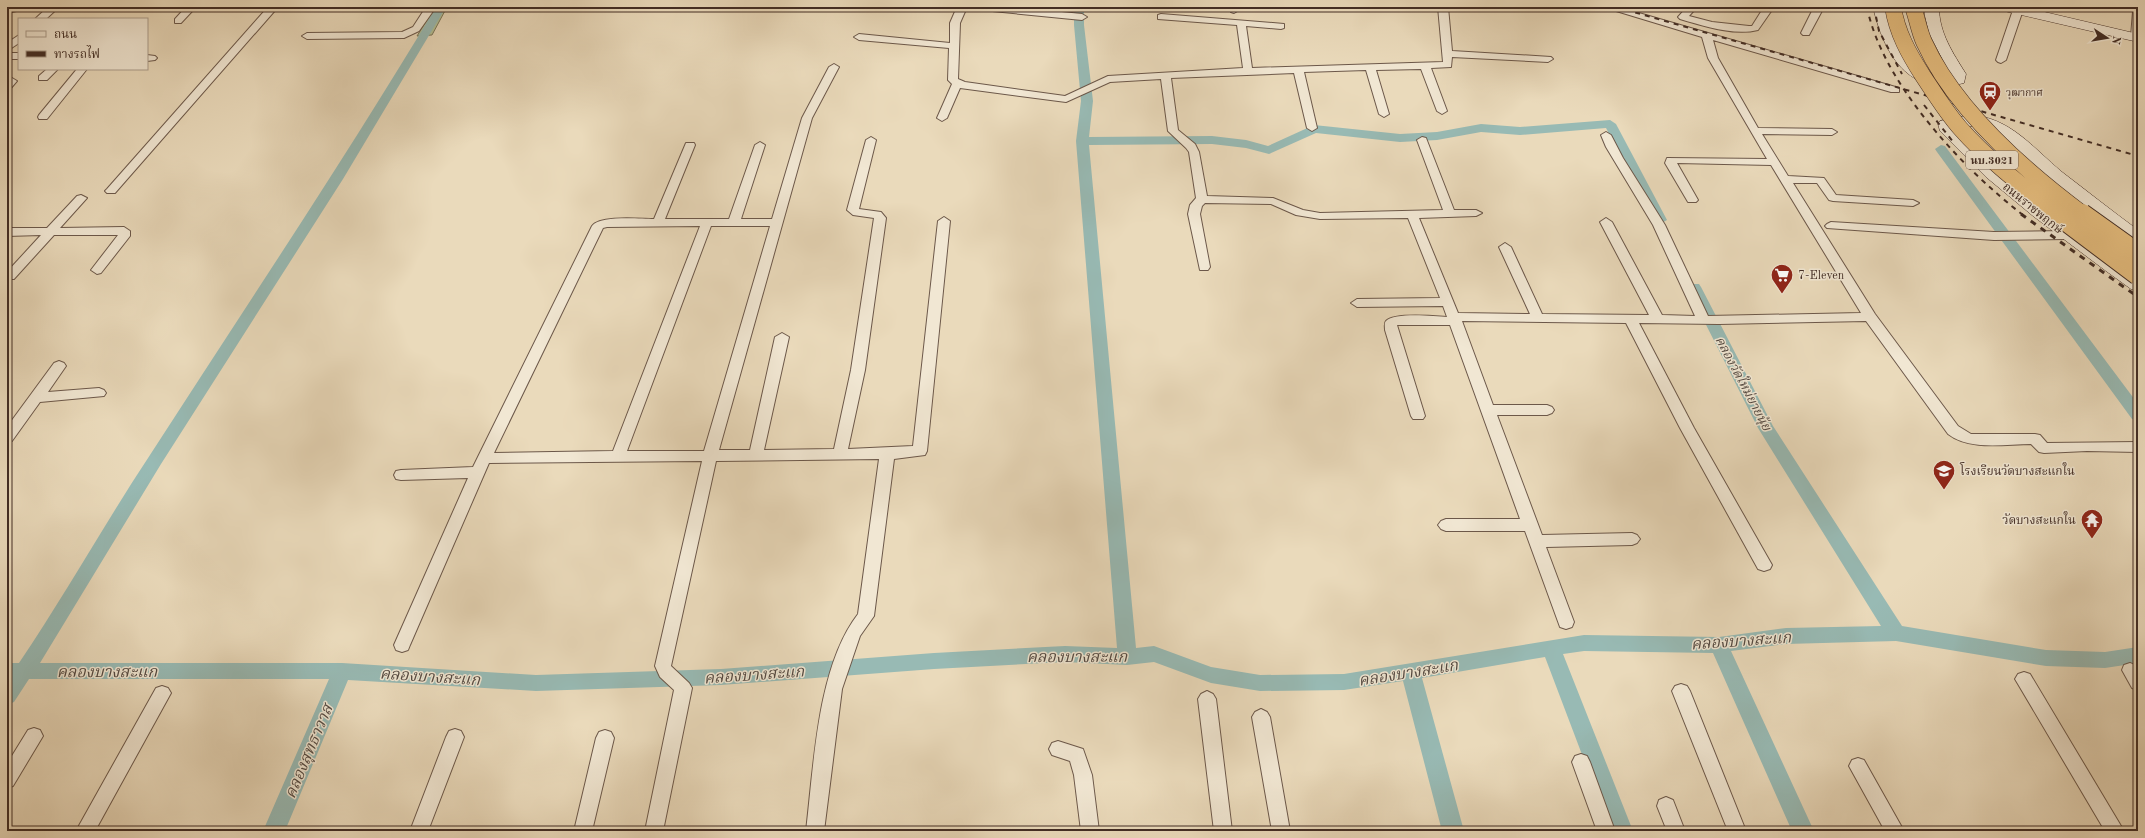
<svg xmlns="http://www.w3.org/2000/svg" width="2145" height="838" font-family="'Old Standard TT','Noto Serif Thai',serif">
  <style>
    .green { fill: #b3c093; stroke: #7a765c }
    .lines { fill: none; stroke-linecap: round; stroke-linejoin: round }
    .canal { fill: #98bab4; fill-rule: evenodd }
    .minor-casing { stroke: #6c584a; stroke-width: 2 }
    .secondary-casing { stroke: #422d25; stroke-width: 1 }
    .minor { fill: #f1e7d3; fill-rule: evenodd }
    .secondary { fill: #f1e7d3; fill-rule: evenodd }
    .rail-far1 { stroke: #422d25; stroke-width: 2; stroke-dasharray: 5 5; stroke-linecap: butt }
    .rail { stroke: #422d25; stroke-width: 3; stroke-dasharray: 6 6; stroke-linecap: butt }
    .primary-bridge-far1-casing { stroke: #422d25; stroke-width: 17; stroke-linecap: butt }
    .primary-bridge-casing { stroke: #422d25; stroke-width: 22; stroke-linecap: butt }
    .primary-bridge-far1 { stroke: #e5bd7e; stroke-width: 16 }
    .primary-bridge { stroke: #e5bd7e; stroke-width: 20 }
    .labels { text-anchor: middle; stroke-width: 3; stroke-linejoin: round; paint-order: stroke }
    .far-poi-label { font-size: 10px; fill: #422d25; stroke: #f1e7d3; text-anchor: start }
    .shield { fill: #f1e7d3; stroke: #766559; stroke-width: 1 }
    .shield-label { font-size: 11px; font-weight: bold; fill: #422d25 }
    .street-label { font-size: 12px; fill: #422d25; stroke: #f1e7d3 }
    .poi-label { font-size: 12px; fill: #422d25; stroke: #f1e7d3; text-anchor: start }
    .water-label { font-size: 13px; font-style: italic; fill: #534942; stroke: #f1e7d3 }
    .near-water-label { font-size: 16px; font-style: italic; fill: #534942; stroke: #f1e7d3 }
  </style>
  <rect width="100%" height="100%" fill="#eadabb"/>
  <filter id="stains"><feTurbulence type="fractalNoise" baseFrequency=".005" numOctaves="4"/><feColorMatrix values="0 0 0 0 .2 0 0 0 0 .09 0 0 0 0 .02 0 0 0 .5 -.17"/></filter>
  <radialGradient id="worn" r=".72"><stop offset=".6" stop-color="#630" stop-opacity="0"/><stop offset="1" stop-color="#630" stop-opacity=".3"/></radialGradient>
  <!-- green -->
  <path class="green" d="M435,7H447L432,35L417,36Z"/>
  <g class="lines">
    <!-- canal -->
    <path class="canal" d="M436,7H446L343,179L161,464L40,663H342L536,675L721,669L934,653L1065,646L1117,648L1076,141L1081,101L1074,25V7H1084V25L1093,101L1089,137L1212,136L1246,140L1268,146L1314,125L1400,134L1437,132L1481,124L1520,127L1610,120L1616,124L1667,220L1660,224L1653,220L1606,128L1520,135L1481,132L1437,140L1400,142L1316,133L1269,154L1246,148L1212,144L1089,145L1136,648L1154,646L1211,667L1260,675L1344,674L1584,635L1719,637L1786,628L1881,626L1758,428L1687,287L1689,284H1699L1701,287L1773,426L1902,626L2046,650L2105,652L2138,647V663L2105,668L2046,666L1896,641L1786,644L1731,651L1814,831H1792L1713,653L1584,651L1563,654L1633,831H1611L1545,657L1422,678L1464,831H1442L1403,681L1344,690L1260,691L1211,683L1154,662L1127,665L1065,662L934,669L721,685L536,691L348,680L285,831H263L329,679H29L14,702L7,705V663H19C65,595 105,523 150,455C246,306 345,159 436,7Z
      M1941,145L1945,146L2138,404V421L2132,419L1937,152L1935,149Z"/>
    <!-- minor casing -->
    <g class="minor-casing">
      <path id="minor" d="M7,7H28L26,9L7,13Z
        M48,7H59L46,19H35Z
        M186,7H196L181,23H175V19Z
        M268,7H278L115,193H107L105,191L107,189Z
        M426,7H436L419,31L404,38L307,39L302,36L307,33L402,32L413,27Z
        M957,7H967L960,23L958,79L965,82L1065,96L1108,76L1243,68L1237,25L1158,19V15L1161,14L1284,24V28L1281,29L1246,26L1252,68L1443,62L1438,7H1448L1452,51L1551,57L1553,59L1548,62L1452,57L1451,67L1431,68L1447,111L1442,114L1437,111L1421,69L1376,70L1389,114L1384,117L1379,114L1366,70L1304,72L1317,128L1312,131L1307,128L1294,73L1171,78L1178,130L1195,144L1199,152L1207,196L1273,198L1303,210L1320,213L1443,210L1417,140L1422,137L1426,138L1454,210H1476L1482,213L1476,216L1419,218L1458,313L1530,314L1499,247L1505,243L1511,247L1542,314L1649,315L1600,222L1606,218L1612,222L1662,315L1695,316L1653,225L1606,147L1601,135L1606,132L1611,135L1623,158L1665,225L1708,316L1861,313L1771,165L1677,163L1698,200L1696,202H1688L1665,163L1667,158L1767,159L1708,58L1702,37L1603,7H1618L1899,88V92H1891L1713,40L1718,58L1758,128L1832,129L1837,132L1832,135L1762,134L1788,176L1824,178L1836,195L1913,200L1919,203L1913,206L1833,201L1829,200L1817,183H1793L1875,314L1958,426L1971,434H2035L2040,435L2047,443L2138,442V452L2087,451L2044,453L2039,452L2031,444C2005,444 1970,451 1948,434L1866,321L1719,324L1639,323L1694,428L1772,565L1770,569L1764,571L1758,569L1680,428L1626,323L1462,321L1493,405H1547L1552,407L1554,410L1552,413L1547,415H1497L1542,535L1632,533L1637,535L1640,539L1637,543L1632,545L1546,547L1574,622L1572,627L1566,629L1560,627L1525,531H1446L1441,529L1438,525L1441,521L1446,519H1520L1450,325H1397L1425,416L1423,419H1413L1411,416L1385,330C1385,327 1384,323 1386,321C1394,312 1434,316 1447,317L1443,306L1357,307L1351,303L1357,299L1440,298L1408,218L1320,219L1296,215L1271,204L1205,203L1202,206L1200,214L1210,267L1208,270H1200L1188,214L1190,205L1196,198L1189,152L1186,148L1168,131L1161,79L1110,82L1066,102L960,88L947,118L942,121L937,118L952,84L948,80L949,48L859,40L854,37L859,34L950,43V23Z
        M977,7H1010L1082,14L1087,17L1082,20L982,10Z
        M1228,7H1238L1239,10L1234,13L1231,12Z
        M1687,7H1697L1689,16L1712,22L1749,26H1752L1764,7H1774L1758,30C1734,36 1704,26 1680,19L1678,17Z
        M1814,7H1824L1809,35H1803L1801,33Z
        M2014,7H2024L2006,60L2001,63L1998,62L1996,60Z
        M2138,8V39L2136,40L2131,37L2133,11Z
        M19,35V43L7,51V43Z
        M7,53H19V59H7Z
        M147,55L155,56L157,58L155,60L147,61Z
        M834,64L839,67L812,118L719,450H750L775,337L782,333L789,337L764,450L834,449L851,370L874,218L853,215L847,210L866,140L871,137L876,140L859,209L881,212L886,218L865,370L848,449L913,446L938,221L944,217L950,221L927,451L925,455L894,459L874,616L860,636L842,689L824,831H806C814,765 817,667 858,614L879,459L716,461L671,666L689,683L692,688L663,831H645L674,690L660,677L655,666L702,461L489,463L410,645L408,650L402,652L396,650L394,645L468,478L401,480L396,479L394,475L396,471L401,470L473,467L592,226C600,215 640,219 654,219L686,143H694L695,145L665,219H729L755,145L760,142L765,145L741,219H772L802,118L829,67ZM700,226L613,451L494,453L603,228L607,227ZM711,226H770L704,451H627Z
        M47,69H58L47,80H39V76Z
        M77,69H87L47,119H39L38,117L39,115Z
        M12,78L17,81L11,88L7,89V80Z
        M81,195L87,198L60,228L124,227L130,231V236L101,273L97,274L91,270L118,235H54L14,279H7V272L41,235L7,236V228H47L77,196Z
        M1831,222L1994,232L2066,231L2072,235L2066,239L1994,240L1827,228L1825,226L1827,224Z
        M59,361L64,363L66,366L48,392L99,388L104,390L106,393L104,396L40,402L12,441L7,442V427L54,363Z
        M2130,663C2142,667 2138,680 2138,690L2132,688L2122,670L2124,665Z
        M2024,672L2030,674L2124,831H2105L2018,684L2015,679L2018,674Z
        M1681,684L1687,686L1690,691L1746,831H1728L1672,691L1675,686Z
        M162,686L168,688L171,693L95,831H76L156,688Z
        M1207,691L1213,694L1216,699L1232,831H1214L1198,699L1201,694Z
        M1261,709L1267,712L1270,717L1290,831H1272L1252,717L1255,712Z
        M34,728L40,730L43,736L13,786L7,788V764L28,730Z
        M455,729L461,731L464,737L428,831H410L446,737L449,731Z
        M605,730L611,732L614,738L592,831H574L596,738L599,732Z
        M1058,741L1083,749L1092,775L1099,831H1081L1074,775L1070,761L1052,755L1049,749L1052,743Z
        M1581,754L1587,756L1590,762L1615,831H1597L1572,762L1575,756Z
        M1858,758L1864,760L1904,831H1885L1849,766L1852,760Z
        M1666,797L1673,800L1685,831H1667L1657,806L1659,800Z"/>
    </g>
    <!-- secondary casing -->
    <g class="secondary-casing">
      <path id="secondary" d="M1873,7H1887C1895,40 1910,80 1951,76L1929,33L1925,16V7H1939C1939,33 1953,53 1966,74L1964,83C1908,97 1884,54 1873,7Z
        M1998,7H2023L2138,34V42L2000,10Z
        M1970,115C2010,117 2033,148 2062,172C2087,191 2112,211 2138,230V243L2132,242L2049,178L2002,136L1981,126H1955C1957,136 1972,146 1979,153C2029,198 2083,238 2138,276V291L2131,289L2106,271L2033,216L1986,177L1940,131L1938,124L1940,121Z"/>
    </g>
    <!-- minor -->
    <use href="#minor" class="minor"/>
    <!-- secondary -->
    <use href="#secondary" class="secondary"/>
    <!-- rail-far1 -->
    <path class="rail-far1" d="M1616,7L2138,156
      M1867,7C1882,83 1963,169 2023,215
      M1874,7L1879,31L1902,74
      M1924,105L1954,143"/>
    <!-- rail -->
    <path class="rail" d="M2021,214L2138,297"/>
    <!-- primary-bridge-far1 casing -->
    <g class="primary-bridge-far1-casing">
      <path id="primary-bridge-far1" d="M1893,7C1897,33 1909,54 1923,76C1935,94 1946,112 1960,128C1989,161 2025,188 2059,215
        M1913,7C1917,18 1919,31 1924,42C1955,110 2025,171 2084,215"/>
    </g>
    <!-- primary-bridge casing -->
    <g class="primary-bridge-casing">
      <path id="primary-bridge" d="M2057,214L2138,275
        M2082,214L2138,254"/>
    </g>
    <!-- primary-bridge-far1 -->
    <use href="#primary-bridge-far1" class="primary-bridge-far1"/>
    <!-- primary-bridge -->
    <use href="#primary-bridge" class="primary-bridge"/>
  </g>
  <!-- icons -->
  <defs>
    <g id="station-pin" transform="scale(1.15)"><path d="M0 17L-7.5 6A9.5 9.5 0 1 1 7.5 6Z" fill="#8f2418" stroke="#f1e7d3"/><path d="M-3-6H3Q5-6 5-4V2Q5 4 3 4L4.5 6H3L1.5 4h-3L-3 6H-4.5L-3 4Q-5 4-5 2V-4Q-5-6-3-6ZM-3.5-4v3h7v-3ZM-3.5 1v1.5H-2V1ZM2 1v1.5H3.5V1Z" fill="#fff"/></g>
    <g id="supermarket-pin" transform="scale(1.15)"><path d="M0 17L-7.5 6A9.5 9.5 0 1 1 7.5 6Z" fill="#8f2418" stroke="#f1e7d3"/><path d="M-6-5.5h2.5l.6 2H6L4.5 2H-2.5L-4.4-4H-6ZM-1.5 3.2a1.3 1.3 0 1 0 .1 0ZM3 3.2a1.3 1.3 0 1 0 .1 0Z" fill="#fff"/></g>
    <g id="school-pin" transform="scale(1.15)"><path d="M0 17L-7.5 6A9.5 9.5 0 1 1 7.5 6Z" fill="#8f2418" stroke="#f1e7d3"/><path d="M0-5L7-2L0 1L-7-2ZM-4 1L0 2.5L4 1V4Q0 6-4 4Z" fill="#fff"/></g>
    <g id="temple-pin" transform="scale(1.15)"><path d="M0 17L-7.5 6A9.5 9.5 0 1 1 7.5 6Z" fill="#8f2418" stroke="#f1e7d3"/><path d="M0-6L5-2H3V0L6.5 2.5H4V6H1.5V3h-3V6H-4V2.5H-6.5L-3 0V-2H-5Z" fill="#fff"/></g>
  </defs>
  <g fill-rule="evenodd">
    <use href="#station-pin" x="1990" y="92"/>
    <use href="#supermarket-pin" x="1782" y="275"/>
    <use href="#school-pin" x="1944" y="471"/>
    <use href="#temple-pin" x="2092" y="520"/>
  </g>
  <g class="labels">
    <!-- far-poi labels -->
    <g class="far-poi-label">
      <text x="2006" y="96">วุฒากาศ</text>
    </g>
    <!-- shield labels -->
    <rect class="shield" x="1966" y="151" width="52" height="18" rx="3"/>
    <g class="shield-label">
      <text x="1992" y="164">นบ.3021</text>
    </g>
    <!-- street labels -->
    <g class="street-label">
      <text transform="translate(2033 208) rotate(39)" y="4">ถนนราชพฤกษ์</text>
    </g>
    <!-- poi labels -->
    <g class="poi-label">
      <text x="1798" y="279">7-Eleven</text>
      <text x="1960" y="475">โรงเรียนวัดบางสะแกใน</text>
      <text x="2076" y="524" text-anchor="end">วัดบางสะแกใน</text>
    </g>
    <!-- water labels -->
    <g class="water-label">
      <text transform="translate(1744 383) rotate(62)" y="5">คลองวัดใหม่ยายนุ้ย</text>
    </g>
    <!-- near-water labels -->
    <g class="near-water-label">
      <text transform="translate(1741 640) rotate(-4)" y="6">คลองบางสะแก</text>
      <text x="1077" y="662">คลองบางสะแก</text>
      <text x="107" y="677">คลองบางสะแก</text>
      <text transform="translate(1408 672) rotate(-9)" y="6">คลองบางสะแก</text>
      <text transform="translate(754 674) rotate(-4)" y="6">คลองบางสะแก</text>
      <text transform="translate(430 676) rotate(4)" y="6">คลองบางสะแก</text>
      <text transform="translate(308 751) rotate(-67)" y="6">คลองสุทธาวาส</text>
    </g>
  </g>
  <!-- margin -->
  <rect width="2145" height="838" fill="none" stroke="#eadabb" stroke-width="24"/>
  <rect x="8" y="8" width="2129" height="822" fill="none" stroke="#422d25" stroke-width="2"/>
  <rect x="12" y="12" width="2121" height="814" fill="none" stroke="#422d25"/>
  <!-- legend -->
  <rect x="18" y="18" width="130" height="52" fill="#f1e7d3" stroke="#ab9d8d"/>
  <rect x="26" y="31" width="20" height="6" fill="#f1e7d3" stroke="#ab9d8d"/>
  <text x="54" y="38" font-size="12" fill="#422d25">ถนน</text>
  <rect x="26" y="51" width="20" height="6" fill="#422d25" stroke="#ab9d8d"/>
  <text x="54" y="58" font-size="12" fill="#422d25">ทางรถไฟ</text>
  <!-- north arrow -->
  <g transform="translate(2107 38) rotate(102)" stroke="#f1e7d3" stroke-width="3" paint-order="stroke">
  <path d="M0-3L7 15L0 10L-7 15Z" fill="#422d25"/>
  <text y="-6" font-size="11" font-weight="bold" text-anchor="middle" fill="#422d25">N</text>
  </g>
  <rect width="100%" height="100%" filter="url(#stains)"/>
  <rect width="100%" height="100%" fill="url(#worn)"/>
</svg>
